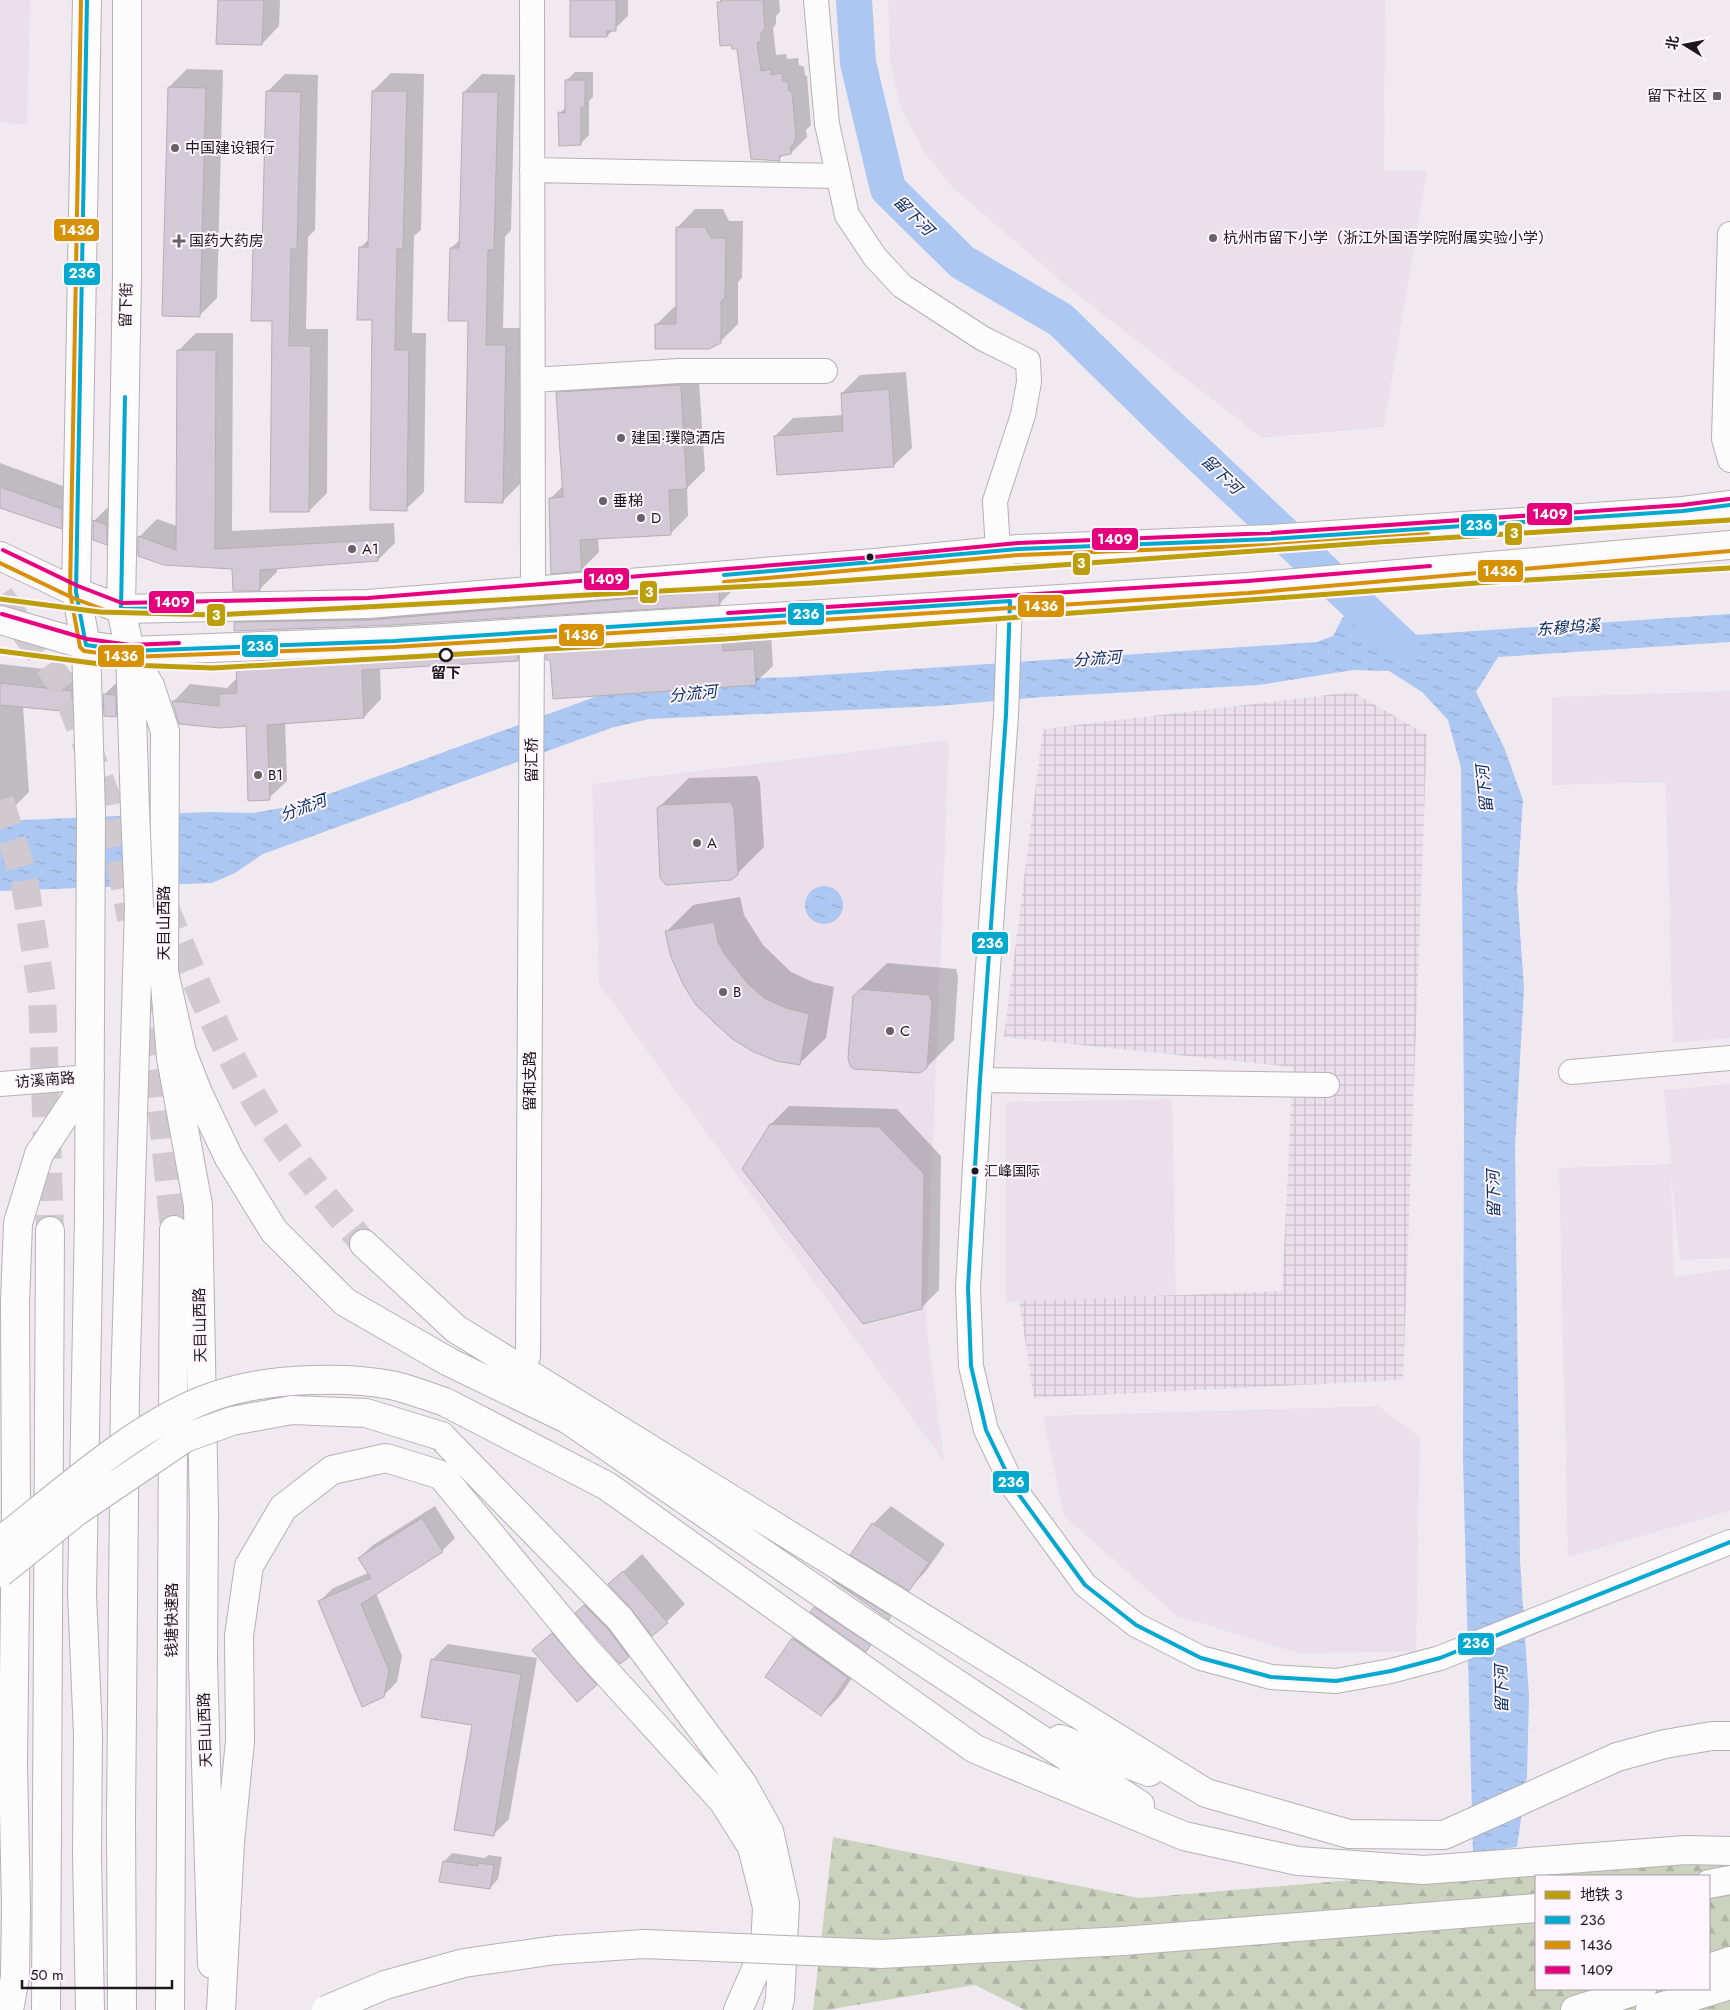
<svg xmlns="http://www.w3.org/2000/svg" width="1730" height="2010" font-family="Jost,'Noto Sans SC',sans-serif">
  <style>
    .built { fill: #ebdfeb }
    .industrial { fill: url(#industrial-grid) }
    .forest { fill: url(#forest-firs); fill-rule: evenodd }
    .water { fill: url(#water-ripples) }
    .shadow { fill: #0003 }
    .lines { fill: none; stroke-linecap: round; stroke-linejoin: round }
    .river { stroke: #acc7f1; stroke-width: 36 }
    .building { fill: #d3c9d7; stroke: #b3afb4 }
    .highway-tunnel { stroke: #d0cad0; stroke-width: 28; stroke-dasharray: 28 14; stroke-linecap: butt }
    .minor-casing { stroke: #b5b0b5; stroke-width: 26 }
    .major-casing { stroke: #b5b0b5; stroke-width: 30 }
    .highway-casing { stroke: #b5b0b5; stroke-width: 30 }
    .minor { stroke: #fdfcfd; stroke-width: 24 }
    .major { stroke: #fdfcfd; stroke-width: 28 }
    .highway { stroke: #fdfcfd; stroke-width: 28 }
    .major-bridge-casing { stroke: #b5b0b5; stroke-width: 30; stroke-linecap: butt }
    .highway-bridge-casing { stroke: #b5b0b5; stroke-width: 30; stroke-linecap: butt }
    .major-bridge { stroke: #fdfcfd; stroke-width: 28 }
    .highway-bridge { stroke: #fdfcfd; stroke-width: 28 }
    .bus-1-casing { stroke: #fff5ff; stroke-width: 8 }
    .bus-2-casing { stroke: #fff5ff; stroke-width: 8 }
    .bus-3-casing { stroke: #fff5ff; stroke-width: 8 }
    .bus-1 { stroke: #00a9ce; stroke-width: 4 }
    .bus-2 { stroke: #d69104; stroke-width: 4 }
    .bus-3 { stroke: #e5007d; stroke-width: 4 }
    .metro-1-casing { stroke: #fff5ff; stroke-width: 9 }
    .metro-1 { stroke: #bb9e08; stroke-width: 5 }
    .poi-dot { fill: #676266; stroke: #fff5ff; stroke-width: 2 }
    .bus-dot { fill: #1d181c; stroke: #fff5ff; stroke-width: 2 }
    .stop-dot { fill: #fff5ff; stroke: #1d181c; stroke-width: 2.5 }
    .labels { text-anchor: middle; stroke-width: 4; stroke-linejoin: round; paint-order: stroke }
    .bus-label { font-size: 14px; fill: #1d181c; stroke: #fff5ff; text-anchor: start }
    .poi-label { font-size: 15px; fill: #1d181c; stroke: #fff5ff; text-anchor: start }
    .street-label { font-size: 15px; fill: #1d181c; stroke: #fff5ff }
    .stop-label { font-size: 15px; font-weight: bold; fill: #1d181c; stroke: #fff5ff }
    .water-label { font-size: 16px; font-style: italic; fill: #093163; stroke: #fff5ff }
    .line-badge { stroke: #fff5ff; stroke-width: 2 }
    .badge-label { font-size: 14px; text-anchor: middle; font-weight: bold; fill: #fff }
  </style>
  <defs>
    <pattern id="industrial-grid" width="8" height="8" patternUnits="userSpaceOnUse" patternTransform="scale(1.25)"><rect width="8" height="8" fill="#ebdfeb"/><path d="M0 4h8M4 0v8" fill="none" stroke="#c9bfc9"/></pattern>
    <pattern id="forest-firs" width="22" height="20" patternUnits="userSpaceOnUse" patternTransform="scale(1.25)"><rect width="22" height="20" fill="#cbd3be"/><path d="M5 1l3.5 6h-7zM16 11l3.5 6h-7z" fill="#aeb4a3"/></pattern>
    <pattern id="water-ripples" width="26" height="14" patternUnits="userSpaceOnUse" patternTransform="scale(1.25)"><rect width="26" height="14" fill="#acc7f1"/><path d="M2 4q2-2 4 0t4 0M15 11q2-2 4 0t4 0" fill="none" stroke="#94aace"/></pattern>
  </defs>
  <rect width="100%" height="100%" fill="#f0eaf0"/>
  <!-- built -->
  <path class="built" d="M0,0H30L27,125L0,122Z
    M888,0H1385L1384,171H1427L1384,427L1262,438L1070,289L951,186L925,153L901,109L890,61Z
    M1730,691V1038L1673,1043L1666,782L1552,785V697Z
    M949,740L926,1321L944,1462L599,984L592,784Z
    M1730,1084V1258L1680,1260L1671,1174L1674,1277L1730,1269V1511L1568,1557L1559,1168L1671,1164L1664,1090Z
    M1172,1099L1176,1298L1006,1302V1102Z
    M1378,1406L1420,1437L1416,1652L1298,1653L1177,1616L1064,1516L1043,1416Z"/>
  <!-- industrial -->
  <path class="industrial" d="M1353,692L1427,735L1403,1380L1034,1398L1019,1301L1282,1291L1293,1067L1004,1037L1043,729Z"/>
  <!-- forest -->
  <path class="forest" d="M833,1837L1139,1898L1730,1848V2010H1025L975,1985L826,2010H813ZM1536,1876H1709V1989H1536Z"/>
  <!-- water -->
  <path class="water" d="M1381,611L1414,635L1730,614V642L1498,657L1476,692L1504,747L1523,800L1517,889L1524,989L1515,1147L1520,1561L1529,1696L1527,1776L1517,1847L1473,1853L1463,1460L1464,1114L1461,768L1448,720L1422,692L1389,671L1353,670L1259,685L1042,697L938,706L649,719L611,728L263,854L235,873L212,883L0,891V821L208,812L253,813L299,805L622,687L672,681L792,677L1317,642L1333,636L1343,617Z
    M805 905a19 19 0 1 1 38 0a19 19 0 1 1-38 0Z"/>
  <!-- shadow -->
  <path class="shadow" d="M219,0H280L279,26L262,44Z
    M572,0H628V16L607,36Z
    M721,0H779L780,12L776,16V24L773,28L776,55L786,54L787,59L798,58L799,65L804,67L805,75L807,76L811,125L806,130L807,137L791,153L785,154L779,159L738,48L718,3Z
    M187,69L223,70L217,298L199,316L169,87Z
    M575,72H593V97L589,101V135L580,144L560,113L567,106L566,81Z
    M391,73L424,74L421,230L414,236L412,333H426L424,492L406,509L360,248L370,238L373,91Z
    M285,74L318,75L315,230L308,237L306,329H328L327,493L309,511L273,320L254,248L264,239L267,92Z
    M482,74L515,75L511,230L505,237L503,328H523L520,484L502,502L470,320L451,248L461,239L464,92Z
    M695,209H723L729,221H743L742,278L738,282V324L720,342L656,325L674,307H677L678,227Z
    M196,333H233L232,531L394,523L395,543L378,560L277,567V572L260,589L234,568L165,564L139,537L157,519L177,526L178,351Z
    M698,368L705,470L687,488L688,516L670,534L598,538L599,552L581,570L550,499L563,486L557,393L575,375Z
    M906,372L912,448L894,465L775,436L793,418L844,415L842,393L860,375Z
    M0,463L79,492V510L61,528L0,506Z
    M112,503L124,526L106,544L94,521Z
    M737,586L719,604L393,624L235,623L253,605Z
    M739,619L740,634L771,632L773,666L755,683L551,658L547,648L565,630Z
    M535,642L518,660L380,668L381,699L364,717L285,722L287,781L269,798L247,725L173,702L190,684L227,688L238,677L237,663L255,645Z
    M0,664L89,674V694L72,711L23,706L29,792L11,810H0Z
    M122,677L134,698L116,716L104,695Z
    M757,776L760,783L764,847L737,874L658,808L689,778Z
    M740,897L744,915L763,945L791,972L813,982L834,987L826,1038L799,1064L753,1050L715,1024L697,1004L666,932L693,905Z
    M887,963L956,969L958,976L954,1040L927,1067L856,993Z
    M789,1106L897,1109L941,1156L939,1290L921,1308L771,1124Z
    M435,1506L455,1538L442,1551L376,1593L402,1656L397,1682L383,1696L320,1601L333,1588L368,1573L359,1558L373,1545Z
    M891,1506L945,1544L926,1571L909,1589L873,1524Z
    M642,1554L685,1604L653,1635L633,1609L610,1584Z
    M851,1563L906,1600L888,1618L833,1581Z
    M832,1590L884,1633L866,1650L815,1608Z
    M595,1595L646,1638L628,1656L577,1613Z
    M570,1616L613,1666L596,1684L534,1650Z
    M811,1621L865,1659L839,1697L821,1715L767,1677L793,1639Z
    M448,1644L537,1658L509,1819L493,1835L473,1724L432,1660Z
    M452,1853L485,1858L488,1855L502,1857L498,1879L490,1888L444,1862Z"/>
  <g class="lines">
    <!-- river -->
    <path class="river" d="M854,0L858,63L888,189L962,262L1061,320L1169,426L1403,647"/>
  </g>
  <!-- building -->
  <path class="building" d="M218,0H264L262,45L216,44Z
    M570,0H616V31H607V37H570Z
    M721,0H763L765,29L761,33V41L757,43L761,71L771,69V75L782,73L783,81L788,82L789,91L792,92L796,133L795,142L791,147V154L779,156L780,161L751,159L737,49H732L731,45L720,46L717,2H721Z
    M565,80H585V107H581V145L559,146L558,112L565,113Z
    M168,87L206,88L200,317L162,316Z
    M266,91L301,92L297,249H291L289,346H311L309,512H270L272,321H251L253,248H262Z
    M372,91H407L403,249H397L395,350H409L407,511L370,510L372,320H357L359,247H368Z
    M463,92H498L494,250H488L486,345H506L503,503L465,502L468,321H448L450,248H459Z
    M676,227H705L711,238H726L725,297L721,301V343L709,349H655V324H676Z
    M177,350H216L215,549L377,540L378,561L260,570V591H233L232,569L164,565L138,556V536L176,550Z
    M681,385L687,489L669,490L671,535L580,540L582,571L551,574L549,498L563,497L556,392Z
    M889,389L894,467L777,475L774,436L843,431L841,393Z
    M0,487L62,509V529L0,508Z
    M93,520L107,525V545L93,540Z
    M719,591L720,605L393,625L234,631V622L369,620Z
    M722,636L723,651L754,649L756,685L553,699L550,660H546V647Z
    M518,649V661L362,670L364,718L267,725L270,800L248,801L246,726L220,728L179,724L172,701L219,706V694L237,693L236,663L395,657Z
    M0,683L72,691V712L0,705Z
    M103,694L116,695V717L104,716Z
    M731,802L734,810L738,875L731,880L666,885L660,878L657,808L661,805Z
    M714,922L718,942L725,955L748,984L764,998L786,1008L809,1014L800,1065L776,1061L752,1051L731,1038L696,1005L684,986L671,957L665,931Z
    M860,989L929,995L932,1003L927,1068L920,1073L854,1069L850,1066L848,1058L853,996Z
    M770,1124L879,1127L924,1174L922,1309L863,1324L742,1169Z
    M422,1518L443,1552L361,1604L389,1670L384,1697L362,1707L318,1601L371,1578L358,1558Z
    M872,1523L929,1562L909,1591L850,1555Z
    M623,1571L668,1623L652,1636L632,1610L608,1584Z
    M832,1580L891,1616L889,1620Z
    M584,1605L608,1629L629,1657L620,1664L575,1613Z
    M814,1607L871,1645L866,1652L810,1612Z
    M552,1633L597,1685L577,1702L532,1650Z
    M792,1638L848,1678L821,1716L765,1677Z
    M431,1659L521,1674L494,1836L454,1830L472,1725L421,1717Z
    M443,1861L478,1866V1863L494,1865L490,1889L439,1882Z"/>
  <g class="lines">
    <!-- highway-tunnel -->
    <path class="highway-tunnel" d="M0,596L66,690L109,804L131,919
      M0,800L24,878L42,994L50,1231
      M164,905C193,976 223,1049 264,1115C293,1161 329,1202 364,1244
      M144,986L159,1082L174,1230"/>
    <!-- minor casing -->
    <g class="minor-casing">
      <path id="minor" d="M532,0L533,591
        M816,0L827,124L847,215L875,257L902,286L982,338L1028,361L1029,382L1023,415L995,501L998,551
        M532,170L838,176
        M1730,234L1724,439L1730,460
        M533,380L679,371H825
        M1010,601L1006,715L980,1080L968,1288L971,1366L986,1430L1014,1488L1085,1585L1136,1625L1201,1658L1271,1677L1336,1681L1391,1671L1440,1658L1730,1542
        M1571,1072L1730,1058
        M980,1080L1327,1085
        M0,1084L90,1077
        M528,1356L532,631"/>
    </g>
    <!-- major casing -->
    <g class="major-casing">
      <path id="major" d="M87,0L76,592L86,645L91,813L89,1217L82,1594L88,1735L87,1854L90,2010
        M127,0V275L121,609L130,651L135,809
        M0,556L76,592L121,609L368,604L875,563L1019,549L1271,539L1683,511L1730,505
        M0,620L86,645L130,651L394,641L1248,587L1730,545
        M130,651L150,686L165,731L164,972L171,1058L198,1205L204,1513L203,1663L212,1964
        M122,2010L121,1817L125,1390L139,908"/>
    </g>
    <!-- highway casing -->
    <g class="highway-casing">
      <path id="highway" d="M164,972L182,1052L198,1093L229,1158L274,1231L345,1302L449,1362L567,1419L856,1617L1140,1805
        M364,1244L456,1329L1206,1793L1349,1834L1444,1835L1617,1757L1665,1744L1712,1736H1730
        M445,1402L607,1486L975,1749L1184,1836L1298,1861L1424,1870L1686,1850L1730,1851
        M441,1436L620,1619L742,1783L769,1831L785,1904L780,2000L777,2010
        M1060,1739L1149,1772
        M1709,1884L1730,1880
        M1123,1941L1536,1908
        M1709,1968L1730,1961
        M9,2010L15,1977L16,1906L13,1765L16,1510L15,1302L18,1223L39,1154L90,1077
        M46,2010L50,1231
        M170,2010L174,1230
        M221,2010L230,1842L240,1741L239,1636L249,1566L283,1508L332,1470L386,1458L441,1475L586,1650L723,1801L752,1847L767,1907L765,1949L738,2010
        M1575,2010L1642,1989
        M1650,2010L1730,1985"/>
    </g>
    <!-- minor -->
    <use href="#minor" class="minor"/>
    <!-- major -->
    <use href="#major" class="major"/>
    <!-- highway -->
    <use href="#highway" class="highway"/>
    <!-- major-bridge casing -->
    <g class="major-bridge-casing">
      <path id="major-bridge" d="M135,809L139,908"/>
    </g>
    <!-- highway-bridge casing -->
    <g class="highway-bridge-casing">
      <path id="highway-bridge" d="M0,1541C61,1494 130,1430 201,1401C237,1386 274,1381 312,1380C338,1379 366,1380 391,1385C409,1389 427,1396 445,1402
        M0,1573L76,1512L185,1438L232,1421L292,1410L366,1413L441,1436
        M326,2010L385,1985L464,1963L556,1950L644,1944L881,1954L1123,1941"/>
    </g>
    <!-- major-bridge -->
    <use href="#major-bridge" class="major-bridge"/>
    <!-- highway-bridge -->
    <use href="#highway-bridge" class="highway-bridge"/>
    <!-- bus-1 casing -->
    <g class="bus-1-casing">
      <path id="bus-1" d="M87,0L76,592L86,645L130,651L394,641L1010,601L1006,715L980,1080L968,1288L971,1366L986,1430L1014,1488L1085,1585L1136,1625L1201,1658L1271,1677L1336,1681L1391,1671L1440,1658L1730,1542
        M125,397L121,609L192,608
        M724,575L1019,549L1271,539L1683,511L1730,505"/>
    </g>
    <!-- bus-2 casing -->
    <g class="bus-2-casing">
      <path id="bus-2" d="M81,0L70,592L80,647L84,651L130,657L394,647L1248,593L1730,551
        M0,563L73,598L110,612
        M724,582L1019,555L1271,545L1428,534"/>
    </g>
    <!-- bus-3 casing -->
    <g class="bus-3-casing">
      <path id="bus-3" d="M3,550L78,586L122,603L368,598L874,557L1018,543L1271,533L1682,505L1729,499
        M728,613L1248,581L1430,566
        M2,614L87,639L130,645L179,643"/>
    </g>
    <!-- bus-1 -->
    <use href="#bus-1" class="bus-1"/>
    <!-- bus-2 -->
    <use href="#bus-2" class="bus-2"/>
    <!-- bus-3 -->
    <use href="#bus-3" class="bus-3"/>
    <!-- metro-1 casing -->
    <g class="metro-1-casing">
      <path id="metro-1" d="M0,599L100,612L216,615L812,583L1379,542L1730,520
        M0,651L100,664L213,668L725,639L1477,583L1730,568"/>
    </g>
    <!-- metro-1 -->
    <use href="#metro-1" class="metro-1"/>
  </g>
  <!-- markers -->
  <g class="poi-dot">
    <rect x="1712" y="91" width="10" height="10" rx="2.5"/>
    <circle cx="175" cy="148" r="5"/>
    <circle cx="1213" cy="238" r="5"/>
    <path d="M176.5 233.5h5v5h5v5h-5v5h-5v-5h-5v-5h5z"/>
    <circle cx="621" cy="438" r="5"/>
    <circle cx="603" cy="501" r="5"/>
    <circle cx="641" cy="518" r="5"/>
    <circle cx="352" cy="549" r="5"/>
    <circle cx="258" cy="775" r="5"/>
    <circle cx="697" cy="843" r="5"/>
    <circle cx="723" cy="992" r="5"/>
    <circle cx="890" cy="1031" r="5"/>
  </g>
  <g class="bus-dot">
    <circle cx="870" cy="557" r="4.5"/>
    <circle cx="975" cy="1171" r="4.5"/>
  </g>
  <circle class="stop-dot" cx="446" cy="655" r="6"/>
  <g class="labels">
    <!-- bus labels -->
    <g class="bus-label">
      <text x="984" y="1176">汇峰国际</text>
    </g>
    <!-- poi labels -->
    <g class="poi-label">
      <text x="1707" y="101" text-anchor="end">留下社区</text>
      <text x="185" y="153">中国建设银行</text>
      <text x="1223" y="243">杭州市留下小学（浙江外国语学院附属实验小学）</text>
      <text x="189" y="246">国药大药房</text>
      <text x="631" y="443">建国·璞隐酒店</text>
      <text x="613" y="506">垂梯</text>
      <text x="651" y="523">D</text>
      <text x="362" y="554">A1</text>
      <text x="268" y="780">B1</text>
      <text x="707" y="848">A</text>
      <text x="733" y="997">B</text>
      <text x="900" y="1036">C</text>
    </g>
    <!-- street labels -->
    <g class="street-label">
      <text transform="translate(126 305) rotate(-89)" y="5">留下街</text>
      <text transform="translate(532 760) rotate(-90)" y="5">留汇桥</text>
      <text transform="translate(164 923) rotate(-90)" y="5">天目山西路</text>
      <text transform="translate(45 1080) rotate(-5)" y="5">访溪南路</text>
      <text transform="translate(530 1081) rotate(-90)" y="5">留和支路</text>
      <text transform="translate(200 1325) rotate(-91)" y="5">天目山西路</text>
      <text transform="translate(172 1620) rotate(-90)" y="5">钱塘快速路</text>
      <text transform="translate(205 1730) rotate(-92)" y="5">天目山西路</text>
    </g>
    <!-- stop labels -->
    <g class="stop-label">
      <text x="446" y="678">留下</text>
    </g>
    <!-- water labels -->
    <g class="water-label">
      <text transform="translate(914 215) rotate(45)" y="6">留下河</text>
      <text transform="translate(1222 474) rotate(44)" y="6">留下河</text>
      <text transform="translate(1568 627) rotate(-4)" y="6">东穆坞溪</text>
      <text transform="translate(1097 658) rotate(-4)" y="6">分流河</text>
      <text transform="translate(693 693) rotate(-6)" y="6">分流河</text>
      <text transform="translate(1484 789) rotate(-96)" y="6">留下河</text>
      <text transform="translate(303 807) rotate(-20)" y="6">分流河</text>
      <text transform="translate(1493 1194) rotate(-91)" y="6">留下河</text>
      <text transform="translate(1501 1689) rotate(-91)" y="6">留下河</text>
    </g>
  </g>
  <g class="line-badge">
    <rect x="53" y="218" width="47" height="24" rx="5" fill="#d69104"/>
    <rect x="63" y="262" width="38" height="24" rx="5" fill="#00a9ce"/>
    <rect x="1526" y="502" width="47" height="24" rx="5" fill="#e5007d"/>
    <rect x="1460" y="513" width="38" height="24" rx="5" fill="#00a9ce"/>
    <rect x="1504" y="522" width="19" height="24" rx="5" fill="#bb9e08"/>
    <rect x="1091" y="527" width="48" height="24" rx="5" fill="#e5007d"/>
    <rect x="1072" y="552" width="19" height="24" rx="5" fill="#bb9e08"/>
    <rect x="1477" y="559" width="47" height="24" rx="5" fill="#d69104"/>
    <rect x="583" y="567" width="47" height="24" rx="5" fill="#e5007d"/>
    <rect x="639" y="580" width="19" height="24" rx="5" fill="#bb9e08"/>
    <rect x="148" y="590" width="47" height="24" rx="5" fill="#e5007d"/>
    <rect x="1017" y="594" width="48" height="24" rx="5" fill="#d69104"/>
    <rect x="787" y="602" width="38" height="24" rx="5" fill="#00a9ce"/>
    <rect x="206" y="603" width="20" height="24" rx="5" fill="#bb9e08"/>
    <rect x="558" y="623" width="47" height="24" rx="5" fill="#d69104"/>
    <rect x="241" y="634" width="38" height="24" rx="5" fill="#00a9ce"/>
    <rect x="97" y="644" width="48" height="24" rx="5" fill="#d69104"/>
    <rect x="971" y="931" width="38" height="24" rx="5" fill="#00a9ce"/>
    <rect x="992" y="1470" width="38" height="24" rx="5" fill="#00a9ce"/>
    <rect x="1457" y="1632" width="38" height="24" rx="5" fill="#00a9ce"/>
  </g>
  <g class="badge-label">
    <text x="77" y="235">1436</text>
    <text x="82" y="278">236</text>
    <text x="1550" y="519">1409</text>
    <text x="1479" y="530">236</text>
    <text x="1514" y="538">3</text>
    <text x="1115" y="544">1409</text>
    <text x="1081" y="568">3</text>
    <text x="1500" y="576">1436</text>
    <text x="606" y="584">1409</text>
    <text x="649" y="597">3</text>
    <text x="172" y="607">1409</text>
    <text x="1041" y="611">1436</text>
    <text x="806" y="619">236</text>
    <text x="216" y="620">3</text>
    <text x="581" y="640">1436</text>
    <text x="260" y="651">236</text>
    <text x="121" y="661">1436</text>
    <text x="990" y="948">236</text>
    <text x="1011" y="1487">236</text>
    <text x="1476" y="1648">236</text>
  </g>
  <!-- legend -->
  <rect x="1535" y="1875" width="175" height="115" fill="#fff5ff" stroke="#a59da4"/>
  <rect x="1545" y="1891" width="25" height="8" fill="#bb9e08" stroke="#a59da4"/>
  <text x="1580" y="1900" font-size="15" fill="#1d181c">地铁 3</text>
  <rect x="1545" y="1916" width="25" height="8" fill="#00a9ce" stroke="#a59da4"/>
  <text x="1580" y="1925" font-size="15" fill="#1d181c">236</text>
  <rect x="1545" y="1941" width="25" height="8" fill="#d69104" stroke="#a59da4"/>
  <text x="1580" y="1950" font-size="15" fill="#1d181c">1436</text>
  <rect x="1545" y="1966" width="25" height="8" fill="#e5007d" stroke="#a59da4"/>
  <text x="1580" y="1975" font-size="15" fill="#1d181c">1409</text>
  <!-- north arrow -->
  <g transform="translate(1685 45) rotate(280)" stroke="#fff5ff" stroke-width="4" paint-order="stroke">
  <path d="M0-4L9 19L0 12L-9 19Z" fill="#1d181c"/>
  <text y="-8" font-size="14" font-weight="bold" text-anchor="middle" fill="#1d181c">北</text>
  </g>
  <!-- scale -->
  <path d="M22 1980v8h150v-8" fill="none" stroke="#1d181c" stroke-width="2.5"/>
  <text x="30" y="1980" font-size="15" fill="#1d181c" stroke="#fff5ff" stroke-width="4" paint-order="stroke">50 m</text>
</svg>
